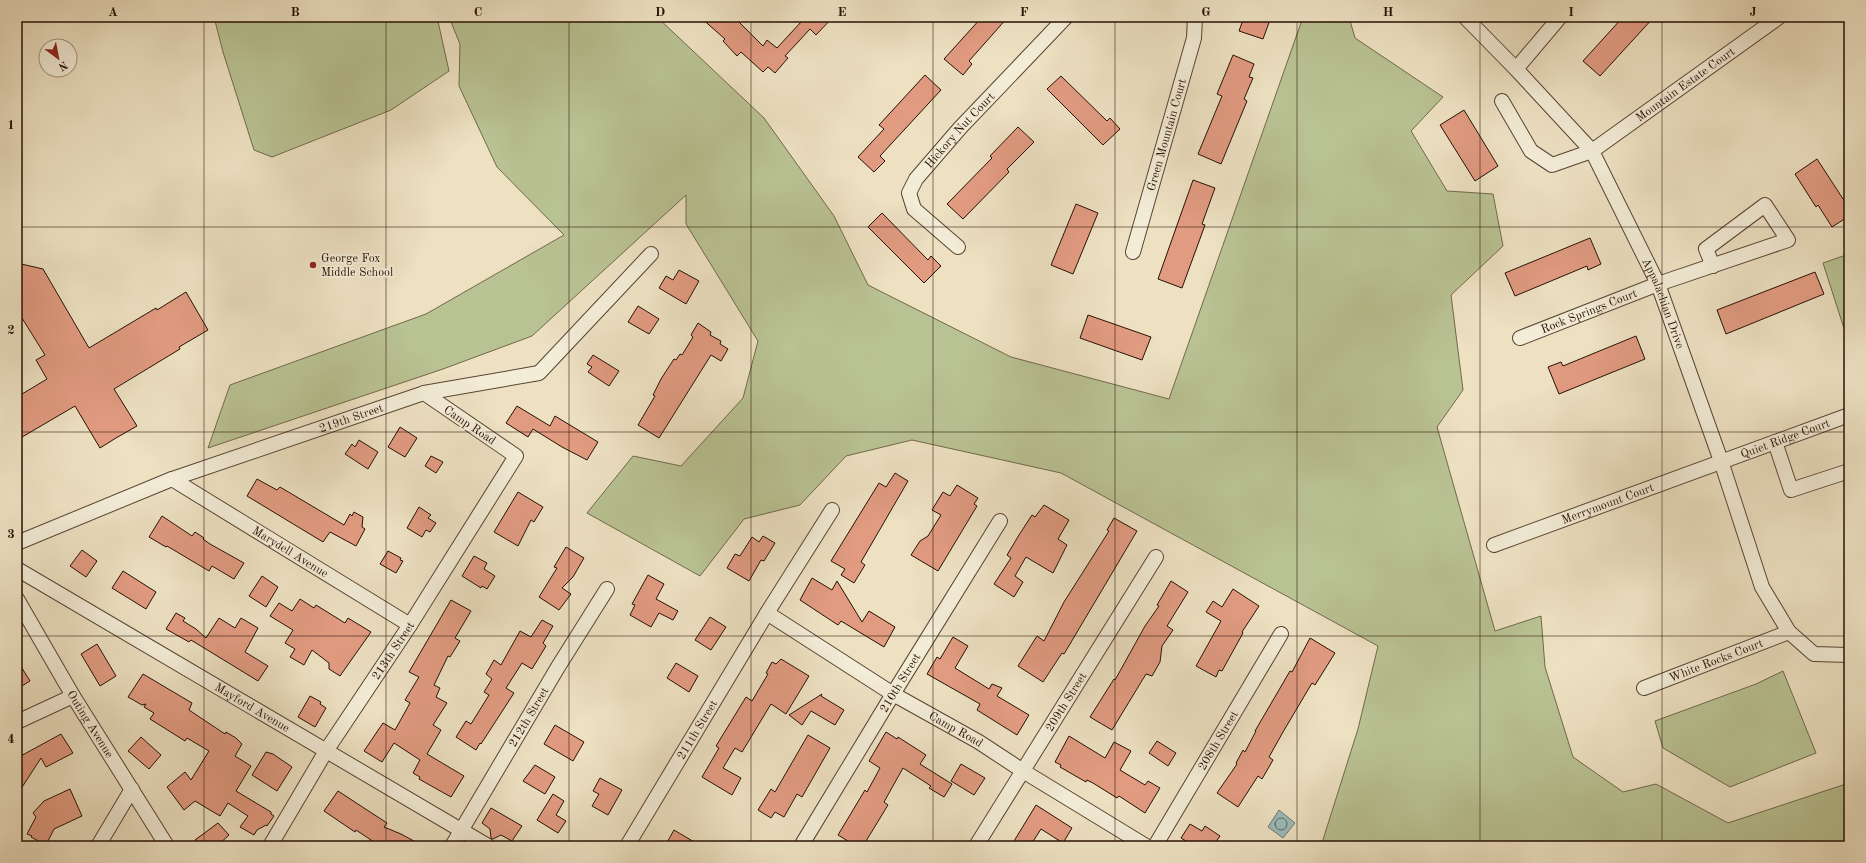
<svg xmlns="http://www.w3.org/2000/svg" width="1866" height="863" font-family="'Old Standard TT',serif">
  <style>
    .green { fill: #b9c293; stroke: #70694b }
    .water { fill: #9bbcbb; stroke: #6d7771 }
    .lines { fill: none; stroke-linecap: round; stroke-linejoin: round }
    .shore { stroke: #61665f; stroke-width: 1 }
    .building { fill: #e19b81; stroke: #271003 }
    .minor-casing { stroke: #584433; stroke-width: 16 }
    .minor { stroke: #f3ecd7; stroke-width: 14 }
    .grid { fill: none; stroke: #271003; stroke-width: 1; stroke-opacity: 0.55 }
    .poi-dot { fill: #8f2418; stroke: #f3ecd7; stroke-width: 1.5 }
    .labels { text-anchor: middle; stroke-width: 3.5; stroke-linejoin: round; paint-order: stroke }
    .street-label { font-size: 12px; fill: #271003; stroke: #f3ecd7 }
    .poi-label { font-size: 12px; fill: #271003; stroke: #f3ecd7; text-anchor: start }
    .neatline { fill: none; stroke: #271003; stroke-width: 1.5 }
    .grid-label { font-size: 13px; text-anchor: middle; font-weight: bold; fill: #271003 }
  </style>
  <rect width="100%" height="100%" fill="#ede1c2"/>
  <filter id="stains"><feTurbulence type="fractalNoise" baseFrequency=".005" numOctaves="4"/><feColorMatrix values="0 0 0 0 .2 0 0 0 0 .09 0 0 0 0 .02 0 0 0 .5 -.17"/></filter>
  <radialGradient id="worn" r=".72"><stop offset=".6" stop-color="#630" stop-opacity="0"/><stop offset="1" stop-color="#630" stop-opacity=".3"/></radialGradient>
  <!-- green -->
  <path class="green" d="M214,17H437L449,71L391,110L272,157L254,150L223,52Z
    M449,17H657L764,118L834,216L868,285L1011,357L1169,399L1303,17H1349L1355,38L1443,97L1411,131L1447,191L1493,194L1503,246L1451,295L1463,390L1437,427L1495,631L1541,616L1545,667L1573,757L1623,792L1656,784L1728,823L1849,783V846H1321L1358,729L1378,646L1061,473L912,440L846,456L800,505L744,519L700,576L587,513L633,456L681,466L743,398L758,341L686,224V195L532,336L443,369L208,448L230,385L426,314L564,235L497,167L459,86L460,44Z
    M1849,254V344L1823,263Z
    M1783,671L1816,753L1730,787L1663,748L1655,721L1756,684Z"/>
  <!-- water -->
  <path class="water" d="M1279,810L1295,823L1283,838L1268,827Z"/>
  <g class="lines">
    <!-- shore -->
    <path class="shore" d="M1275 824a6 6 0 1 1 12 0a6 6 0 1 1-12 0Z"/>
  </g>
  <!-- building -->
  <path class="building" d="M700,17H734L763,46L767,40L777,48L801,22L796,17H833L816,35L810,29L785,56L788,58L775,73L768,67L763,72L741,52L737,56L723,41L725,39Z
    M982,17H1008L969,61L972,64L963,75L944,59Z
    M1244,17H1271L1263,39L1239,31Z
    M1623,17H1654L1600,76L1583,61Z
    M1233,55L1254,64L1249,77L1253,78L1244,99L1247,101L1221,164L1198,154L1222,96L1217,94Z
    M925,75L941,90L880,156L885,161L874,172L858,157L884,129L879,125Z
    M1061,76L1107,121L1110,118L1120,129L1103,145L1047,89Z
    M1464,110L1498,166L1475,181L1440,125Z
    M1018,127L1034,142L1007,169L1009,172L963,219L947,204L992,158L990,156Z
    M1817,159L1849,208V216L1832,227L1818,205L1816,207L1795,174Z
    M1193,180L1215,188L1202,224L1205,225L1182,288L1158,279Z
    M1076,204L1098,213L1073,274L1051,265Z
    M882,213L928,260L931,256L941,266L924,283L868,227Z
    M1590,238L1601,264L1588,270L1587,266L1515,296L1505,273Z
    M17,263L43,269L89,348L156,308L157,310L186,292L208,330L179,347L180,349L114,389L137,426L116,438L100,448L75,406L17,440V397L47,379L36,360L45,355L17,310Z
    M679,270L699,281L686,304L659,288L666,276L673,280Z
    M1815,272L1824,294L1726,334L1717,310Z
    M638,306L659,319L649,334L628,322Z
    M1088,315L1151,337L1142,360L1080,338Z
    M698,323L711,332L710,335L721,341L720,344L728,349L721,361L711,355L659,438L638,425L655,396L653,395L661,379L674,359L676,360L680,354L682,355L693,337L691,335Z
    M1636,336L1645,359L1559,394L1548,367L1561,362L1563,366Z
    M593,355L619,371L609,386L588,372L592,367L587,364Z
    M517,406L550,426L555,416L598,442L587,460L562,447L533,429L528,437L506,423Z
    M400,427L417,438L405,457L388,447Z
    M359,440L378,452L368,469L345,454L352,444L355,447Z
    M431,456L443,462L436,473L425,466Z
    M895,473L908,481L861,562L865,565L854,583L841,575L845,569L831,561L879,483L886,487Z
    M257,479L277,490L280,487L344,525L350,514L352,516L354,512L363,517L362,527L365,529L356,546L330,532L323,542L247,496Z
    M957,485L978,498L974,504L977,506L938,571L911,555L920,541L928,536L941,515L932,510L943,492L950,496Z
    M518,492L543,507L534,522L531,520L518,546L494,532Z
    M1044,505L1069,520L1058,539L1067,545L1053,573L1026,557L1015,576L1023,582L1014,597L994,584L1011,558L1007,555L1019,535L1032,515L1035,517Z
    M419,507L431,515L428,518L436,523L430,532L426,530L422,537L407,528Z
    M162,516L192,536L195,532L204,538L203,539L210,544L244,563L234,579L212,566L209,571L167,546L166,547L149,537Z
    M1114,518L1137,531L1070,644L1064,654L1062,653L1043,682L1018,666L1037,636L1044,641L1064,602L1109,531L1107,530Z
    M763,536L775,543L764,561L761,560L749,581L727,568L735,554L740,556L752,537L759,542Z
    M566,547L584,558L573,577L562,588L571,594L559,610L539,597L557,568L554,567Z
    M82,550L97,561L86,577L70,566Z
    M388,551L401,558L400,560L403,561L396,573L380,564Z
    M474,556L487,563L484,569L495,576L487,589L482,586L481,588L462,576Z
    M123,571L156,592L146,609L112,588Z
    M648,575L664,584L656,599L678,611L673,620L659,613L651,627L630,615L635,605L632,604Z
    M262,576L278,587L266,607L249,596Z
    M812,578L832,590L837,581L862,622L869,611L895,627L884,647L841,621L838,625L800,600Z
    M1171,581L1188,592L1167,626L1173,630L1162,646L1160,662L1152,676L1146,674L1112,730L1090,717L1114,679L1115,680L1145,626L1159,606L1157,605Z
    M1233,589L1259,606L1242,632L1243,633L1222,671L1219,670L1216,677L1196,666L1221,621L1206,612L1213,601L1222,607Z
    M300,599L314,608L316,605L345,623L348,618L371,632L340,676L329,669V663L312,650L304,665L290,657L295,649L285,643L293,630L270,616L279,603L292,611Z
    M451,600L471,611L455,638L460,641L450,657L448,656L434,685L440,688L436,697L447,703L433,725L441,730L427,754L464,776L451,797L419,779L420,777L413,773L420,760L394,743L382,762L364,751L383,723L395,730L410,703L405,700L419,677L409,672Z
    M176,613L185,618L183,621L196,629L206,638L219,618L235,628L241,618L258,628L245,652L268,666L258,681L191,640L189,642L166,629Z
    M710,617L726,627L711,650L695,640Z
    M542,620L553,626L543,643L546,646L532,669L522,663L506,688L514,693L481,744L480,743L476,750L456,737L466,721L471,724L489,695L484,692L492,679L486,674L494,660L501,665L520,631L531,637Z
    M953,637L968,646L955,668L989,689L992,684L1002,688L997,696L1029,715L1017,735L977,710L980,704L927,674L937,657L940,659Z
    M1310,638L1335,653L1315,685L1312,683L1283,732L1269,757L1273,760L1262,779L1258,776L1238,807L1217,793L1237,764L1236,763L1243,750L1245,752L1256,731H1255L1290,671L1292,672Z
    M97,644L116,676L100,686L81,654Z
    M781,659L809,676L786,714L771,704L742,752L735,748L723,768L741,778L732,795L702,777L719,748L716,746L746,697L752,701L768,674L766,673L772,662L776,664Z
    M17,660L30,681L17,689Z
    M676,663L698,676L689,692L667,678Z
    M143,674L192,703L189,710L225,734L226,732L236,738L242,744L235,756L251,766L236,791L271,812V814L274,816L267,826L266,825L257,830L254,835L240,827L248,816L228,803L220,816L195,801L184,810L167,787L185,772L191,780L209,751L187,738L185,741L150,719L154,713L144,707L146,704L142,705L128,697Z
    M822,694L821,696L844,710L835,725L811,711L802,725L789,715Z
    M310,696L321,702L320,704L326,708L315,727L298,717Z
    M555,725L584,742L573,761L544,744Z
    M886,732L897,739L898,737L926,755L920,764L952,784L944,797L929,788L931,786L903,768L884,802L888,805L863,846H856L838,835L865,790L867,792L880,768L869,761Z
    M61,734L73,753L46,767L41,758L17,795V758Z
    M808,735L830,748L802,797L797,794L784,817L775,812L771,818L758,810L771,789L775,792Z
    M1069,736L1105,758L1114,742L1131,751L1120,770L1145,785L1148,781L1160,788L1145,813L1119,796L1117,798L1093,783L1087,780L1086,782L1060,767L1061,765L1055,762Z
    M141,737L161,755L149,769L128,751Z
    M1157,741L1176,753L1168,766L1149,753Z
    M266,752L273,754L292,767L277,791L252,775Z
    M961,764L985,778L974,795L951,781Z
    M535,765L555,777L545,794L523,781Z
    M600,778L622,790L608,815L592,806L599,794L593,791Z
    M70,789L82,816L54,829L46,845L31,837L32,836L27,834L36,817L33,813L44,801Z
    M338,791L387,823L384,827L401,834L423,846H380L356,830L355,832L324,811Z
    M553,794L564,801L556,815L566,821L558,833L537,820Z
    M1036,805L1072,828L1063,843L1041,829L1030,846H1011Z
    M491,808L522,826L512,841L501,835L493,839L491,838L490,829L482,823Z
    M218,823L229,835L217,846H200L195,840Z
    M1190,824L1202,831L1205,826L1220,836L1213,846H1194L1181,838Z
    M674,830L701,846H665Z"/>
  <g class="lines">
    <!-- minor casing -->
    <g class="minor-casing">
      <g id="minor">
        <path id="s1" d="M1465,17L1516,69L1592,151L1658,284L1721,461L1762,587L1789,632L1814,654L1849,655"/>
        <path d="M1516,69L1560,17"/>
        <path id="s2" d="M1502,101L1531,151L1552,165L1592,151L1779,17"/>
        <path id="s3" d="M958,247L914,209L909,193L916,179L960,128L1066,17"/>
        <path id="s4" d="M1133,252L1194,38L1195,17"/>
        <path id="s5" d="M1520,338L1658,284L1788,240L1765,205L1706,249L1713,266"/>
        <path d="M1775,442L1791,490L1849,471"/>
        <path id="s6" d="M172,479L410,625"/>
        <path id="s7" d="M17,543L172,479L424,393L539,373L651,254"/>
        <path id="s8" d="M1494,545L1849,415"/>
        <path id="s9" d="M17,569L488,846"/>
        <path id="s10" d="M17,599L73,696L167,846"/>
        <path id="s11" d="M767,613L893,694L979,742L1023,771L1146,846"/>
        <path id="s12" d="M1644,688L1789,632"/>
        <path d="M17,722L73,696"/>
        <path d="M98,846L132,789"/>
        <path id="s13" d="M270,846L326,751L410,625L516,456L424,393"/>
        <path id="s14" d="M452,846L558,667L607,589"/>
        <path id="s15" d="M627,846L767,613L832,510"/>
        <path id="s16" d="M801,846L893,694L1000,521"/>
        <path id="s17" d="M976,846L1156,557"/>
        <path id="s18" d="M1155,846L1281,634"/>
      </g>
    </g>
    <!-- minor -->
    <use href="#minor" class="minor"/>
  </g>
  <!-- grid -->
  <path class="grid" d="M204,17V846M386,17V846M569,17V846M751,17V846M933,17V846M1115,17V846M1297,17V846M1480,17V846M1662,17V846M17,227H1849M17,432H1849M17,636H1849"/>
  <!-- markers -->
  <circle class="poi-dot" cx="313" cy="265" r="4"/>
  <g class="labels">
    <!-- street labels -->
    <g class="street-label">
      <text dy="4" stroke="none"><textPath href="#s2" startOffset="240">Mountain Estate Court</textPath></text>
      <text dy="4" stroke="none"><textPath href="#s3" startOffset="156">Hickory Nut Court</textPath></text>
      <text dy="4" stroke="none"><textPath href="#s4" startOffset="122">Green Mountain Court</textPath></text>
      <text dy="4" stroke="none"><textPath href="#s1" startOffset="353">Appalachian Drive</textPath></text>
      <text dy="4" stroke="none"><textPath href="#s5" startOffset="74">Rock Springs Court</textPath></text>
      <text dy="4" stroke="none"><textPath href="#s7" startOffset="357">219th Street</textPath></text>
      <text transform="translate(470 425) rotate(34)" y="4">Camp Road</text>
      <text dy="4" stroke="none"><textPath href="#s8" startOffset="310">Quiet Ridge Court</textPath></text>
      <text dy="4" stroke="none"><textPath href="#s8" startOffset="121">Merrymount Court</textPath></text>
      <text dy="4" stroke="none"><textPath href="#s6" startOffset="139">Marydell Avenue</textPath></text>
      <text dy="4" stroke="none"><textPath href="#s13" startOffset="231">213th Street</textPath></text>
      <text dy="4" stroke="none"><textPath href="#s12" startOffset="77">White Rocks Court</textPath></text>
      <text dy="4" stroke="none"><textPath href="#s16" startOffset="191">210th Street</textPath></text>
      <text dy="4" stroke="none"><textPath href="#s17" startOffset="170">209th Street</textPath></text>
      <text dy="4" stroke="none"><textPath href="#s9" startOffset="273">Mayford Avenue</textPath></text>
      <text dy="4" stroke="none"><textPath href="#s14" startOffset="150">212th Street</textPath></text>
      <text dy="4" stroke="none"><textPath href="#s10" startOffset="145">Outing Avenue</textPath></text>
      <text dy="4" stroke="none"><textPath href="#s15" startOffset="136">211th Street</textPath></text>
      <text dy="4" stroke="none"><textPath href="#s11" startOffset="222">Camp Road</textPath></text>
      <text dy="4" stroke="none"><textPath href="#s18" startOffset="123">208th Street</textPath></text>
    </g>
    <!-- poi labels -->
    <g class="poi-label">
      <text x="321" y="262">George Fox<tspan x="321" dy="14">Middle School</tspan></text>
    </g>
  </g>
  <!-- margin -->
  <rect width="1866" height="863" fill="none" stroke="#ede1c2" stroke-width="44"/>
  <!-- north arrow -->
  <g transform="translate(58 58) rotate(148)"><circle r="19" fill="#f3ecd7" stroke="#a19482"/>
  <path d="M0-3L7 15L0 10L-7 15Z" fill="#8f2418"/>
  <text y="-6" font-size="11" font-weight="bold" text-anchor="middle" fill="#271003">N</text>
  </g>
  <rect x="22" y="22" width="1822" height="819" class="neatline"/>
  <g class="grid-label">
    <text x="113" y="16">A</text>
    <text x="295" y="16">B</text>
    <text x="478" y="16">C</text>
    <text x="660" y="16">D</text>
    <text x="842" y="16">E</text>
    <text x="1024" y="16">F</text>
    <text x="1206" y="16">G</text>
    <text x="1388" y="16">H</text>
    <text x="1571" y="16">I</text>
    <text x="1753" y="16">J</text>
    <text x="11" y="129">1</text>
    <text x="11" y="334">2</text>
    <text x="11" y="538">3</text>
    <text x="11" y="743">4</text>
  </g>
  <rect width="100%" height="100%" filter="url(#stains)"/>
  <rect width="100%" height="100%" fill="url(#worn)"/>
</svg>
